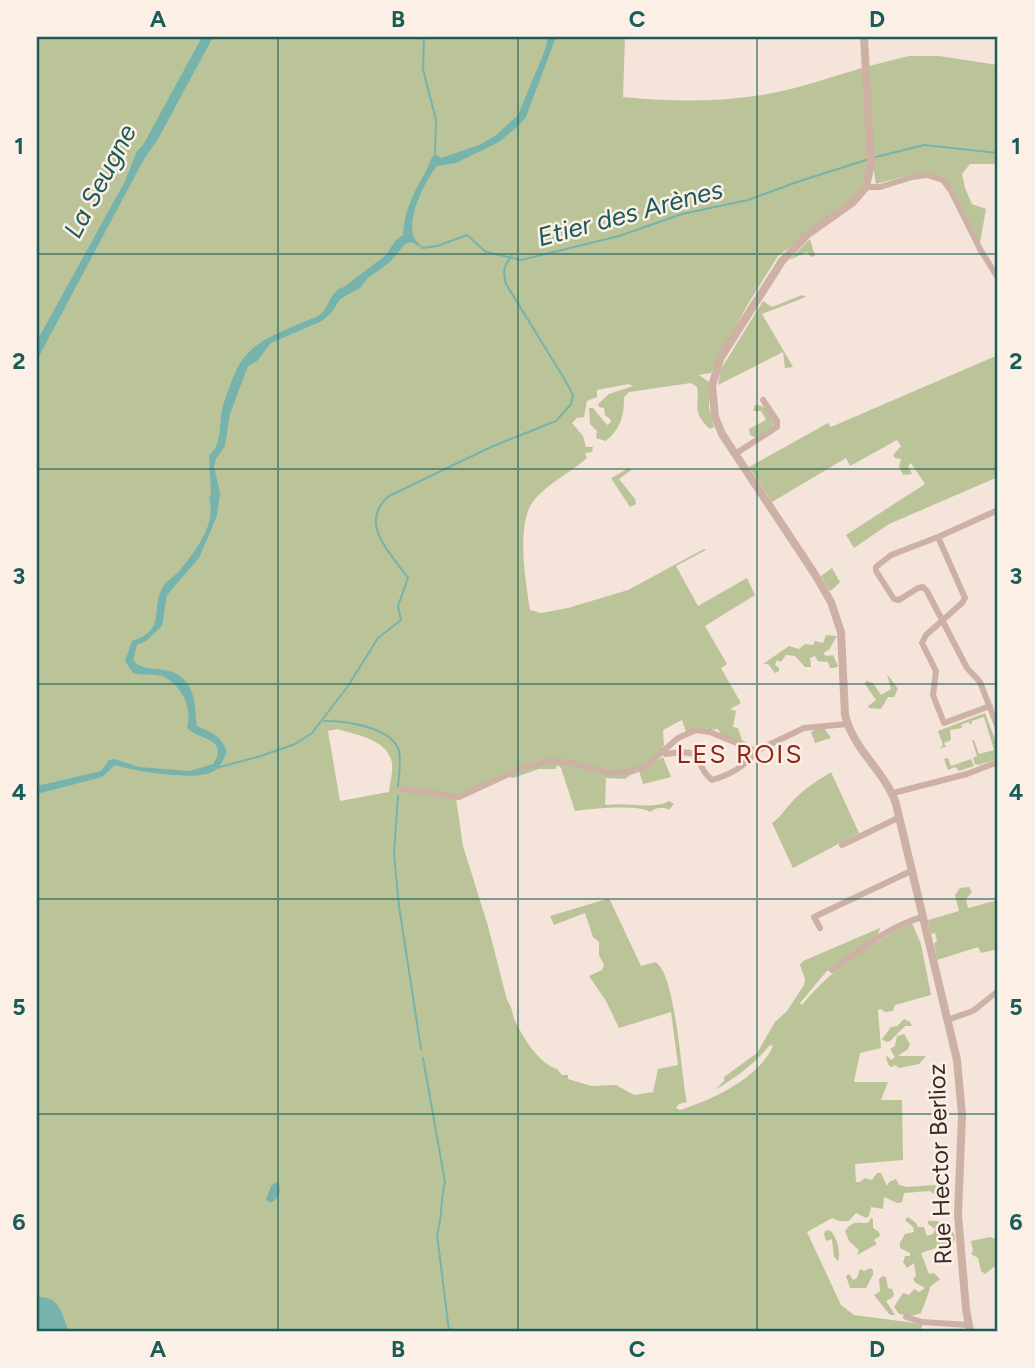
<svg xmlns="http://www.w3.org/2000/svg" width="1035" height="1368" font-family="Figtree,sans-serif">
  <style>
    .green { fill: #bbc498; fill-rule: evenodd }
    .water { fill: #76b3ad }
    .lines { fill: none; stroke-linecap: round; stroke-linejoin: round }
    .stream { stroke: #76b3ad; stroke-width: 2 }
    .minor { stroke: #cdb1a4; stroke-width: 6 }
    .tertiary { stroke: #cdb1a4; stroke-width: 8 }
    .grid { fill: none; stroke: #195c58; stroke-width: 2; stroke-opacity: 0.55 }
    .labels { text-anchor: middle; stroke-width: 5; stroke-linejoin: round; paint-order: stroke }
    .street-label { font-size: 24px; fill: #372a27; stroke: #fbefe6 }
    .water-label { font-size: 26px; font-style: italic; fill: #195c58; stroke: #fbefe6 }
    .neighbourhood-label { font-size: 26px; letter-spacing: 2px; fill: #8d2519; stroke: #fbefe6 }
    .neatline { fill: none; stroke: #195c58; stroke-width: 2.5 }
    .grid-label { font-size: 23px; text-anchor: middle; font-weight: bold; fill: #195c58 }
  </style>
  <rect width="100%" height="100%" fill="#f4e4da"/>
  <!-- green -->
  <path class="green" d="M37,37H625L623,97C671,102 720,102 768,94C800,88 831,77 862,68L868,157L864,184L852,200L778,256L748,304L711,373L699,375L709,382V408L714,427L710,429C691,412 700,407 697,387L691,383L629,392L624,397C624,416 621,428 606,441L596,438L597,431L590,424L589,408H593L607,425L611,422L610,419L605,415L604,408L599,407L598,404L609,394L633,386L629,384L597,390V397L587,401L584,417L577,418L572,423L583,436L586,447H593L592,452L585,453L587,458C570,473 545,485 532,503C516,528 526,583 530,610L541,613L568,608L628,590L704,549L706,550L676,566L698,606L747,578L755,595L705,626L727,664L721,668L741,703L730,709L736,711L733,727L738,728L742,740L749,744L747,746L721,734L718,729L708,730L707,728L686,732L682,720L663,730L664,745C660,750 655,757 650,761C616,786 578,753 540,760C532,762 523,767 515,771C496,780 476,789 456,798L463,846L488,926L507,1000C512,1006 512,1014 515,1021C523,1037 539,1064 557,1069L562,1075H568V1079L591,1086L616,1085L634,1095L653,1092L658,1069L678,1065L671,1012L619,1028L606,1001L589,976L602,970L604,965L599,955V942L593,937L585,913L554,925L550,916L607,899L610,900L641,966L655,962C676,972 681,1076 687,1102L679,1104L676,1108L680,1110C712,1100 759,1078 773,1046L770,1045C753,1065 738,1076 715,1090L724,1081V1077L757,1053L775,1022L787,1011L804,985L805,979L800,965L803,961L880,928L878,934L826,972L800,1003L802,1005C831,969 871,943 912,923L921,944L931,995L895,1005L893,1011L885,1012L881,1009L878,1010L881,1048L860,1053L854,1082H888L881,1100H902L903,1160L855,1164L856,1182H860L865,1178L872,1180L877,1173H881L887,1186L889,1182L896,1179L899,1185L907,1187L935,1185L945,1192L944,1197L939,1198L930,1191L904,1193L902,1202L897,1203L884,1197L883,1209L871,1207L869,1216L866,1218L856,1213L849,1221H839L832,1218L807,1232L841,1305L854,1315L923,1324L920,1331H37ZM337,729C356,735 388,739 392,763C393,772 390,783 389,792L340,801L328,731Z
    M909,56H939L998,65V164H970L962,174L965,188L972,204L986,209L980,243L943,177L909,175L876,184L874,172L869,66Z
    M810,239L815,256L811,257L807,252L789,260Z
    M802,295L806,297L762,314L793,367L785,368L783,352L718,385L721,369L763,301L772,307Z
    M998,355V477L889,524L854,548L846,535L925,484L911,463L908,466L912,474L903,475L899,466L901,459L895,458L893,455L901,446L897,440L850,466L846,458L772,502L749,467L828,423L831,427Z
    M755,405C768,406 769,412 774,423L773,428L757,438L750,435L749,429L766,420L761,411H753Z
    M629,468L631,470L619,479L635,499L636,504L630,507L611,478Z
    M832,568L840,582L832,590H829L821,576Z
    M826,635L837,636L829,650L823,653L826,656L833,655L838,666L835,668H830L828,662L818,661L815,656L810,658L811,667H805L795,656L786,655L781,662L777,660L775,665L779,668V671L775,673L768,664H763L789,646L799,649L805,644L813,645L815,641L823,643Z
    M887,674L898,689L894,697H888L881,709L869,708L868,706L876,700L865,684L866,681L873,683L881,695L891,689Z
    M985,713L998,747V759L978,765L975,764L973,758L977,756L972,740H974L979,754L994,750L984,717L972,721L971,725L968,722L961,725L962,728L950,730L951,740L944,743L946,747L940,748L943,745L938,731Z
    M816,729H825L831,738L815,743L811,732Z
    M663,757L671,777L643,784L639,771Z
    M948,758L951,766L971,759L974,766L959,771L955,767L948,770L944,759Z
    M565,763L603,774H632L625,779L606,778L605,804L607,805C625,802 654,810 669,801L674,804L669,810C663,806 655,808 650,812C638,804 591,809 575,811L561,768L558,765L555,769H539L513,778L510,777L511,774L539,765Z
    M831,772L859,833L793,868L772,823C781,817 784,810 791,803C802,790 817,781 831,772Z
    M969,887L972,892L966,899L968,908L998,900V949L981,953L978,947L937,960L934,943L937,942L935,933L931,934L928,920L959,911L955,895L960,888Z
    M904,1019L910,1022L912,1026H905L890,1041L886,1042L882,1039L891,1027L897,1026Z
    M904,1034L910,1044L908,1049L898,1056H926L919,1064L899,1068L895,1065L892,1067L889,1066L886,1058L887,1056L891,1060L895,1057L890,1049L895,1046L897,1036Z
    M908,1217L916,1223L918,1227H924L927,1236L933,1234L935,1229L928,1224V1221H938L940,1226L952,1230L955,1236L954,1242L921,1253L929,1274L934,1273L940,1279L930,1287C930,1290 922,1311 921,1313L911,1316L899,1314L894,1307L903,1293L909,1295L914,1289L919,1292L925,1288L916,1283L913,1279L916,1276L914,1263L907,1268L903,1262L905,1256H910V1253L900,1248V1243L905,1234L914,1232L913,1227L905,1220Z
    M871,1218L873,1219V1228L879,1232L880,1236L874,1240L877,1244L857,1255L859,1250L849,1241L845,1231C853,1220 856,1223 868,1223Z
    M826,1230L831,1231C837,1238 841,1252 838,1261L834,1257L832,1239L826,1241L824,1234Z
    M990,1237L998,1240V1264L985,1274L981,1271L978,1258L971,1254L973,1251L971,1241Z
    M870,1268L873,1270V1275L866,1288H850L846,1276L849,1274L853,1280L857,1278L860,1269L864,1271Z
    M882,1276L886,1277L888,1288L892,1289L894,1294L893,1297L886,1301L895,1315H890L874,1295L880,1291L879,1279Z"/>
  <!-- water -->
  <path class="water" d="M202,37H213L158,139L144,159L37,360V341L125,181L137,151L143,145Z
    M548,37H556L526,117L518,126L499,142L456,163L437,166C425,181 408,215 413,235C414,240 419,243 423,248L411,242L405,244L390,262L368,278L360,288L340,299L332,312L322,321L271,343L257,361L248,366L230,414L225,446L216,459L214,467L220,493L217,516L199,558L167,595L162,626L146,641L137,645L133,660C145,677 175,659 190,688C196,699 195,715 197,726C212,733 221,735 227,752C223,760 221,766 214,771C198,782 133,771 115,765L102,777L37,794V786L101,771L109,760L114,759L139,767L190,771L213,764C230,738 198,740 187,728C193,708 181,684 162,676C153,673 143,676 133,673L125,661L132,641C168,630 149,608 164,585C169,579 175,576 180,570C196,550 217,524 209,498L211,495L209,455C222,446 219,424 222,410C225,398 235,370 242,360C257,340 279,333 301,323C307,320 315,318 321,314C331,305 329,291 344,287L386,255L395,241L403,235C404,211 413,194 425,173C429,166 430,159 435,154L441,158L479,145L495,136L518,115L545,50Z
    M278,1182C282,1191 279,1199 270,1203L266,1199C270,1192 269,1183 278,1182Z
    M37,1297C61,1296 61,1314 69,1331H39L37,1328Z"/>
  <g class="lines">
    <!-- stream -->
    <path class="stream" d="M424,37L423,69L436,120L435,153
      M876,157L924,145L998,153
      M422,248L437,246L467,235L486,252L521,260L619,236L682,214L748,200L797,182L866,160
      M324,721C344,721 388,726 398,748C402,759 399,775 398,786
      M216,768L261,756L295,744L312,733L348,686L378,638L401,620L398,606L408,578C391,553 357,523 389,496L491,447L556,421L571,404L573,395L565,380L506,284C503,273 503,265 512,256
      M398,796L394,854L399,906L421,1049
      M423,1058L445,1182C440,1200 443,1217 437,1234L449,1331"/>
    <!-- minor -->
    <path class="minor" d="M866,187H880L912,177L927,175L943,180L951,191L980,249L998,278
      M735,454L777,427V421L763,400
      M938,537L891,555L876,567V571L894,599L899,600L918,588L923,587L927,591L967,668L980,682L998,728
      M990,706L944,723L933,695L936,671L922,643L926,635L962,603L965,598L938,537L998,510
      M662,751L666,754C712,748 689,761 712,780C732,774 744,767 756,751
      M401,789L459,797L522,768L548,761L568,762L609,773L633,771L646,766L678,738L696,730L710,732L756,751L804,728L847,724
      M893,793L967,774L998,762
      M842,845L900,817
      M820,928L814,917L911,871
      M832,970C860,950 888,927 922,917
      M947,1020L973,1011L998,991
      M906,1317L922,1322L968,1325"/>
    <!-- tertiary -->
    <path class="tertiary" d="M864,37L871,164L866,187L852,203L808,234L782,261L721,357L712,385L715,417L722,434L816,576L831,602L841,632L845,715C854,751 885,771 896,804L957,1060L962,1115L958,1215L966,1309L970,1331"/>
  </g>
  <!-- grid -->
  <path class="grid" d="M278,37V1331M518,37V1331M757,37V1331M37,254H998M37,469H998M37,684H998M37,899H998M37,1114H998"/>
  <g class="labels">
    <!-- street labels -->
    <g class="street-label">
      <text transform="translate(940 1164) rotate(-92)" y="8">Rue Hector Berlioz</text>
    </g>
    <!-- water labels -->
    <g class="water-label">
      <text transform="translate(100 181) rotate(-62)" y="9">La Seugne</text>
      <text transform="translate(630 213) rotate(-15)" y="9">Etier des Arènes</text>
    </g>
    <!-- neighbourhood labels -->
    <g class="neighbourhood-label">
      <text x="740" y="763">LES ROIS</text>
    </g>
  </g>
  <!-- border -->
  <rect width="1035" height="1368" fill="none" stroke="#fbefe6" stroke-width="77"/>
  <rect x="38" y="38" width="958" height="1292" class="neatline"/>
  <g class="grid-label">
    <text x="158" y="27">A</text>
    <text x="398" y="27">B</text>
    <text x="637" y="27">C</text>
    <text x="877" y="27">D</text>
    <text x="19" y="154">1</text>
    <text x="1016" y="154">1</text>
    <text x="19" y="369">2</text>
    <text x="1016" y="369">2</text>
    <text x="19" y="584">3</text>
    <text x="1016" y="584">3</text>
    <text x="19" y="800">4</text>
    <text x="1016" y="800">4</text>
    <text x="19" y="1015">5</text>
    <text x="1016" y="1015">5</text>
    <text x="19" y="1230">6</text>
    <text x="1016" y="1230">6</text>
    <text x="158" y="1357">A</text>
    <text x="398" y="1357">B</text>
    <text x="637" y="1357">C</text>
    <text x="877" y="1357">D</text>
  </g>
</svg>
